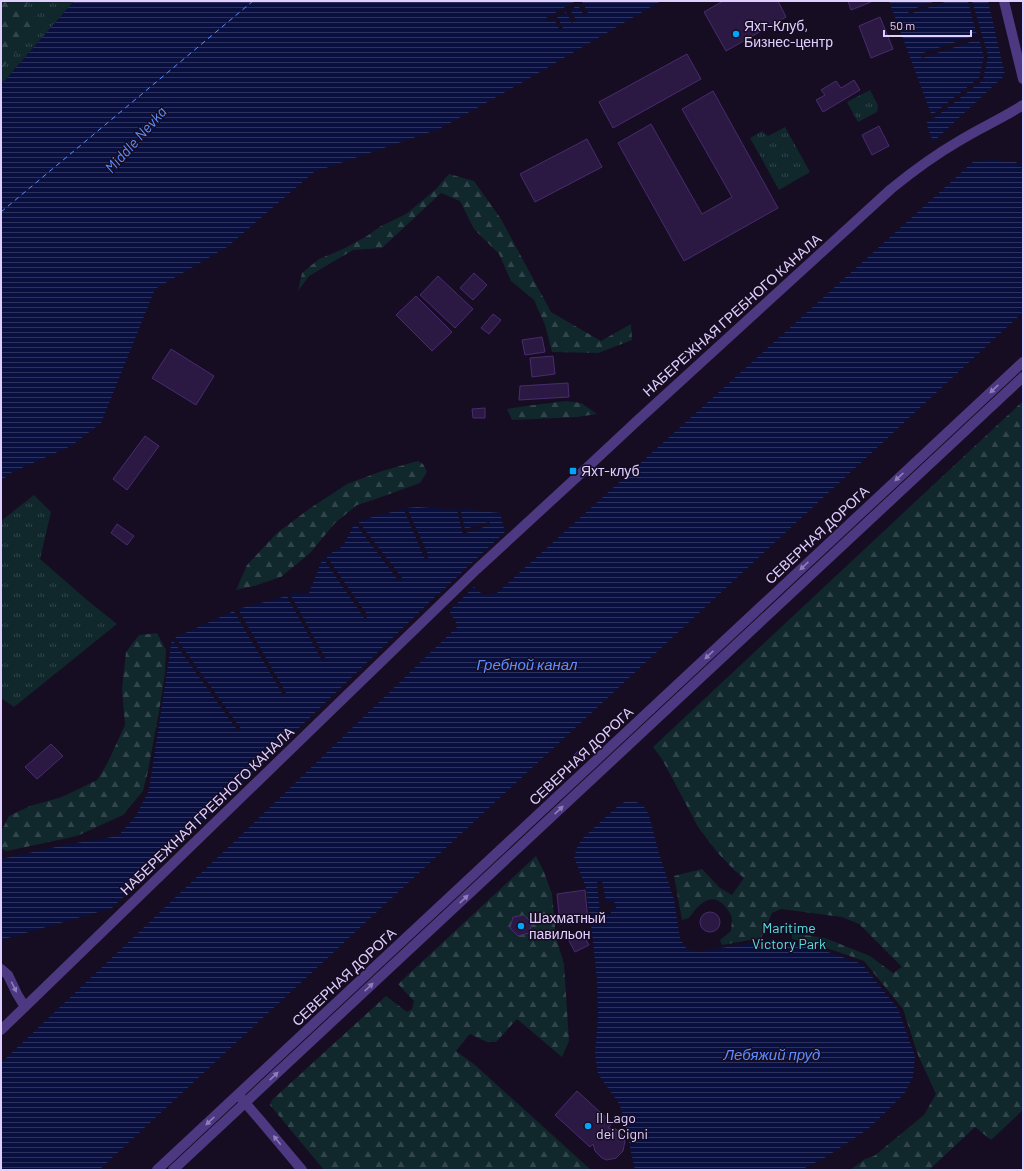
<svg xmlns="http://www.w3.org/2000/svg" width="1024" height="1171" font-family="Barlow,sans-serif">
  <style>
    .grass { fill: url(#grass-tufts) }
    .forest { fill: url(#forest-firs) }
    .water { fill: url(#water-rules) }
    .pier { fill: #160d22 }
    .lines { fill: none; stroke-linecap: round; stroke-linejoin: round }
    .ferry { stroke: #5d8dff; stroke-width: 1; stroke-dasharray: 5 4; stroke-linecap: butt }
    .building { fill: #2c1943; stroke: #492b70 }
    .minor { stroke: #4d3882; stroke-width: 10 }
    .oneway { fill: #8f7cba }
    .poi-dot { fill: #00a5fa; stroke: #160d22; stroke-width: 1.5 }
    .labels { text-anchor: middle; stroke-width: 3; stroke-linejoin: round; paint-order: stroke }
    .poi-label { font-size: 14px; fill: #e0cfff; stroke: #160d22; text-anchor: start }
    .street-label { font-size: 14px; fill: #e0cfff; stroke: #160d22 }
    .park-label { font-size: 14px; fill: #5ae0df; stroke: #160d22 }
    .water-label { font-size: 15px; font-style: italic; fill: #5d8dff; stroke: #160d22 }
  </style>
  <defs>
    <pattern id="grass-tufts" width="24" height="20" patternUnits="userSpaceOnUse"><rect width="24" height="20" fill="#10272c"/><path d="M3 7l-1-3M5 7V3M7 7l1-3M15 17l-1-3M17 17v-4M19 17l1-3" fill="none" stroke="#32454c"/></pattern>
    <pattern id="forest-firs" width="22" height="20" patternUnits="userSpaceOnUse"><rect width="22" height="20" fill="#10272c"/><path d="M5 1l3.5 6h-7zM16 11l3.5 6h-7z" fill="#32454c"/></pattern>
    <pattern id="water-rules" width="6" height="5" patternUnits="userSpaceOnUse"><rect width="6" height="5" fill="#091040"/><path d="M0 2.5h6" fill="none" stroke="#2d325d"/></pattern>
  </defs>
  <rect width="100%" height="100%" fill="#160d22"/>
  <!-- grass -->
  <path class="grass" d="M1,1H74L1,85Z
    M870,90L878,105L877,112L858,122L847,102Z
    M785,127L810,172L779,190L750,138L762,131L768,136Z
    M34,495L51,512L40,559L87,600L117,624L14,707L1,698V521Z"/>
  <!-- forest -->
  <path class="forest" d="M1,1H29L26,5L27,10L37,18L40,23L39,27L1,69Z
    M449,174L474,181L501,219L551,312L601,341L631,324L632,340L598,353L552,352L545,325L534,300L511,281L499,254L474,229L460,201L441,193L382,248L353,250L309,276L298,291L302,273L319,259L343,249L367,236L381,226L406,214L435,190Z
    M566,401L581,403L597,414L577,417L512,420L507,409L526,406Z
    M1023,401V1110L991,1140L975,1127L929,1170H850L865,1159L874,1156L924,1115L936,1094L918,1055L903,1009L864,961L821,946L792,939V933L825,938L870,956L893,973L902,967L859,924L842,917L781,909L772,913L761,938L722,945L720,940L731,931C731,927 732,923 732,919C731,913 727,909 724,905C710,891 698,905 689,918L682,920L674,876L702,869L720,888L732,895L744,878L734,870L717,852L698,827L662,759L653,747Z
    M418,461L423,464L427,472L420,483L373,500L357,505L335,523L310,553L281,577L254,586L236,590L247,565L277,533L309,509L347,484L382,471Z
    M157,633L166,650L165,673L159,712L148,771L143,791L123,815L77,836L7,851L1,849V832L9,816L30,806L62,797L97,780L107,764L125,725L122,689L126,652L139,635Z
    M536,856L544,872L552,894L556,937L564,964L569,1041L562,1057L517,1019L496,1042H487L470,1034L456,1051L475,1065L591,1170H324L270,1105L272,1100L386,996L407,1012L412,1009L414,1001L398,984Z"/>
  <!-- water -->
  <path class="water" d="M74,1H661L521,83L439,129L314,172L227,247L155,289L101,423L71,446L8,474L1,483V85Z
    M889,1H988L1005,75L933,142L926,123L933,119Z
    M995,160L1016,162L1023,169V312L99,1170H1V1063L238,838L458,626L448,609L436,596L112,908L1,940V859L70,844L118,836L136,816L149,790L172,639L238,609L287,596L290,594L309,593L323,558L343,546L355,523L358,521L407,508L417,507L457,510L460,509L500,513L505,532L461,573C466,578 476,591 483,594C487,596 492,594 497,593L974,161Z
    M627,801H633L639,803L645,808L649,815L658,850L674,900L680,939L686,948L695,952L772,940L794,943L828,952L862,964L898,1009L915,1056L913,1077L904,1094L868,1129L826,1157L801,1170H635L626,1128L620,1105L598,1074L595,1055L598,1016L597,980L593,941L586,888L574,857L578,845L584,837L620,804Z"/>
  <!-- pier -->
  <path class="pier" d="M576,1H583L582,2L588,13L584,15L578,5L570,10L576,20L572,23L566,12L557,17L563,28L560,30L554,19L549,22L546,18Z
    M936,1H948L909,14L908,11Z
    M968,1H972L988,55L983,80L933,119L932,115L979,78L984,57L979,39L922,58L920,54L977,35Z
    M407,508L429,557L425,559L404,510Z
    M460,509L465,529L489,522L490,525L463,534L457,510Z
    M358,521L402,578L398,580L355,523Z
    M326,556L368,616L365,619L323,558Z
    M472,563L473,564L464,573L476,585L448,612L436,599L428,607L427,605Z
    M290,594L325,658L322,660L287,596Z
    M238,609L286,693L283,695L234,611Z
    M175,637L241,729L238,731L172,639Z
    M597,881H602L606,902L614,901L616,908L610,909L611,913L600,915Z"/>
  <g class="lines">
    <!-- ferry -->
    <path class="ferry" d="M1,212L253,1"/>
  </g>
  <!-- building -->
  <path class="building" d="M723,1H778L786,17L726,51L704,12Z
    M848,1H870L871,2L851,10Z
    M880,17L893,49L871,58L859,26Z
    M687,54L701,79L613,128L599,102Z
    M854,80L860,90L823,112L816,100L825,95L821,90L836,81L841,88Z
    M713,91L778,208L684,261L618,143L651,124L702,214L732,197L682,109Z
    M879,126L889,146L872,155L862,135Z
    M587,139L602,167L535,202L520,174Z
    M474,273L487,285L473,300L460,288Z
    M438,276L473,309L455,328L420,295Z
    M416,296L452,332L432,351L396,315Z
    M493,314L501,320L489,334L481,328Z
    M542,337L545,352L525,355L522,340Z
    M171,349L214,376L196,405L152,378Z
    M553,356L555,374L532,377L530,358Z
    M568,383L569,397L519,400L520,386Z
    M485,408V418H473L472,409Z
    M145,436L159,446L127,490L113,479Z
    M117,524L134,536L127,545L111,533Z
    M51,744L63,756L37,779L25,767Z
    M578,751L581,755L577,759L574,755Z
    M585,890L588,921L560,924L557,894Z
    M700 922a10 10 0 1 1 20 0a10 10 0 1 1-20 0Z
    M524,915L532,923L529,933L518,936L510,928L513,917Z
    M581,931L589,945L575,952L568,939Z
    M577,1091L612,1123L608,1128L616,1129L623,1136L625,1141L623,1151L616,1158L607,1160L602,1158L595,1151L593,1144L590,1147L555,1115Z"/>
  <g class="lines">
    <!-- minor -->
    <path class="minor" d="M1004,1L1023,79
      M1,969L8,975L17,994L25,1007
      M1,1030L477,569L578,476L638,420L891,189C913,171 935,155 959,141C980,128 1003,118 1023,105
      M241,1098L260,1120L302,1170
      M157,1170L1023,362
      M173,1170L1023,377"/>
  </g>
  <!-- one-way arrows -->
  <defs><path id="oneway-solid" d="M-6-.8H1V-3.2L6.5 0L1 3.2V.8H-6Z"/></defs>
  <g class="oneway">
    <use href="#oneway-solid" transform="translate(994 389) rotate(137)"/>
    <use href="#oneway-solid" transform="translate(899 477) rotate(137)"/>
    <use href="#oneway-solid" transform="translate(804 566) rotate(137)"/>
    <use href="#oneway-solid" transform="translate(709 655) rotate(137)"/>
    <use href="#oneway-solid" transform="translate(559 810) rotate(-43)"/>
    <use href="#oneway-solid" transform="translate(464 899) rotate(-43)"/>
    <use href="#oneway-solid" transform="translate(14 987) rotate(64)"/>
    <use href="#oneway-solid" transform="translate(369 987) rotate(-43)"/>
    <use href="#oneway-solid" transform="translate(274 1076) rotate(-43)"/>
    <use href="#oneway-solid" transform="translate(210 1121) rotate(137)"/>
    <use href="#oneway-solid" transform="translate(277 1140) rotate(-129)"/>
  </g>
  <!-- markers -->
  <g class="poi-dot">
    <circle cx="736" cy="34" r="4"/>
    <rect x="569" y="467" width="8" height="8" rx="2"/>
    <circle cx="521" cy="926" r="4"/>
    <circle cx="588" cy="1126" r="4"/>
  </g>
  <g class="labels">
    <!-- poi labels -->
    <g class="poi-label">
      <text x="744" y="31">Яхт-Клуб,<tspan x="744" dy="16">Бизнес-центр</tspan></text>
      <text x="581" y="476">Яхт-клуб</text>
      <text x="529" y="923">Шахматный<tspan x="529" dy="16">павильон</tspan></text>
      <text x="596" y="1123">Il Lago<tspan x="596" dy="16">dei Cigni</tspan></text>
    </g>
    <!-- street labels -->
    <g class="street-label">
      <text transform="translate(732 315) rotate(-42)" y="5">НАБЕРЕЖНАЯ ГРЕБНОГО КАНАЛА</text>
      <text transform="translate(817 535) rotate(-43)" y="5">СЕВЕРНАЯ ДОРОГА</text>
      <text transform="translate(581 756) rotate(-43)" y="5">СЕВЕРНАЯ ДОРОГА</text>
      <text transform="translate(207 811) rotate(-44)" y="5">НАБЕРЕЖНАЯ ГРЕБНОГО КАНАЛА</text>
      <text transform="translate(344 977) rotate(-43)" y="5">СЕВЕРНАЯ ДОРОГА</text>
    </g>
    <!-- park labels -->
    <g class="park-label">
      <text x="789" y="933">Maritime<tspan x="789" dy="16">Victory Park</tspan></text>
    </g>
    <!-- water labels -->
    <g class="water-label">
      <text transform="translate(136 140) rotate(-48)" y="5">Middle Nevka</text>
      <text x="527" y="670">Гребной канал</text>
      <text x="772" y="1060">Лебяжий пруд</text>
    </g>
  </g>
  <!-- border -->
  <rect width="1024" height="1171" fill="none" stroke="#e0cfff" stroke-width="4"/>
  <!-- scale -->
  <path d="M884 30v6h87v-6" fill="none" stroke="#e0cfff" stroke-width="2"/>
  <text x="890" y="30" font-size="12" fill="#e0cfff" stroke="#160d22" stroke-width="3" paint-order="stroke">50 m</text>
</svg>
